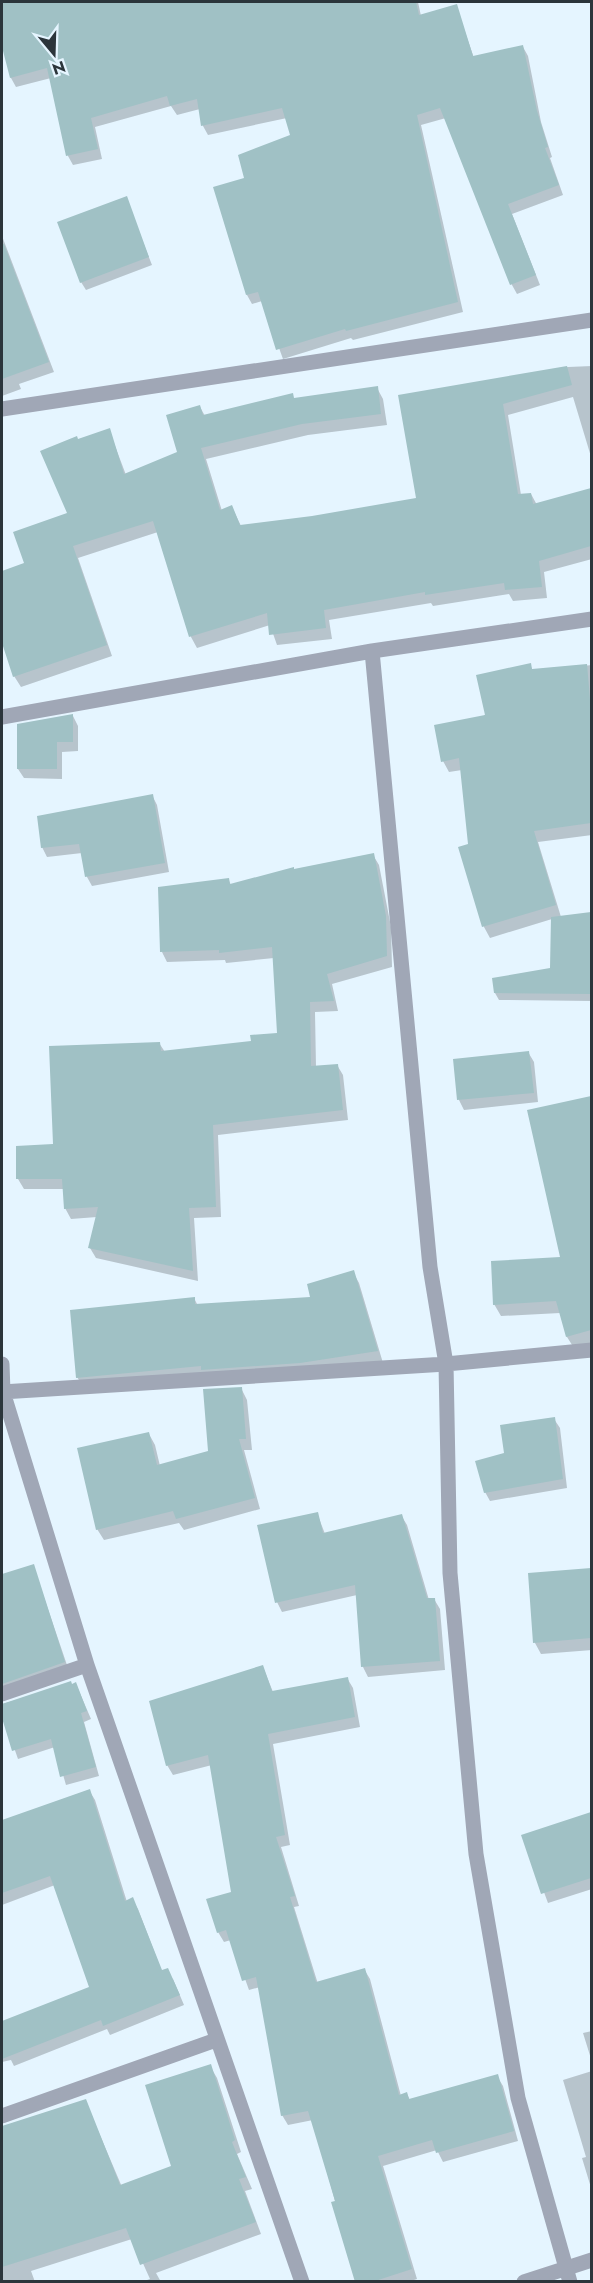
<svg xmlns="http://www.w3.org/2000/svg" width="593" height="2283" font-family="Jost,sans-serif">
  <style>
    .shadow { fill: #0003 }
    .building { fill: #a0c1c5 }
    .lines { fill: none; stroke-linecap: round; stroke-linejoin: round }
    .street { stroke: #a0a7b6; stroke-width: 15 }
  </style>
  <rect width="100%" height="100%" fill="#e5f5ff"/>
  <!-- shadow -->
  <path class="shadow" d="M16,2H418L421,16L456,6L474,58L523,47L528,56L541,122L552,157L550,158L563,195L512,214L540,285L517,294L512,285L446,118L421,125L463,312L353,340L351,338L283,359L262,301L252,304L247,295L246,179L292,136L287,118L208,135L203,126L200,109L177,115L171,106L95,127L102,159L73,165L68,156L51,78L16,87L11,78L2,43V7Z
    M128,204L152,265L86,290L81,282Z
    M2,236L54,372L19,384L21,389L2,396Z
    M592,366V460L573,397L508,415L521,495L531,494L537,505L592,490V559L544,572L547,598L513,601L509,594L433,606L431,603L329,620L332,639L277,645L270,625L197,648L191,637L158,532L78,558L112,656L21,687L14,676L2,638V572L26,564L69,514L77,440L109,430L126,475L179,453L200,407L205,416L294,399L377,388L383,399L387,425L308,435L206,459L222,511L232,507L241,526L312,518L418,499L399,396L568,367Z
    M530,665L533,671L592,665V835L538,842L561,917L592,914V1001L499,1000L495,993L552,969V919L490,938L484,927L460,848L470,845L462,770L449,772L443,761Z
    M73,716L78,726V751L62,752V779L24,778L18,769Z
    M152,795L157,805L169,872L92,886L87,877L82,853L47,857L42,847Z
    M373,855L379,865L391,927L392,967L332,984L338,1011L315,1012L316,1067L337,1065L343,1075L348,1120L218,1135L221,1217L194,1218L198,1281L96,1258L90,1248L97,1217L71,1219L65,1208L64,1189H24L18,1179L159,1043L165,1052L252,1042L279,1035L274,958L226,963L225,960L167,962L162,952L228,879L231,885Z
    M528,1052L534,1062L538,1102L464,1110L459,1100L455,1060Z
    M592,1098V1343L574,1348L567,1337L560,1313L501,1316L494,1304L562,1258L529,1112Z
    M353,1272L359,1283L383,1363L84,1388L77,1377L194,1298L198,1306L312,1298Z
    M241,1388L247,1400L252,1450H244L260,1509L184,1530L179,1523L104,1540L97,1529L149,1434L155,1445L160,1466L209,1452Z
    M554,1419L560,1428L567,1488L490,1501L485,1492L505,1454Z
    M317,1513L325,1534L401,1515L407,1525L429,1600L434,1599L440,1609L445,1670L368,1677L363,1667L357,1595L282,1612L277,1602Z
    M33,1565L69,1671L2,1696V1576Z
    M592,1570V1650L541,1654L535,1643L529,1575Z
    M263,1667L273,1692L347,1678L353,1688L360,1727L273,1744L290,1845L281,1847L299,1906L294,1907L318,1984L364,1969L370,1979L401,2096L407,2094L410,2100L497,2076L503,2086L518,2141L443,2162L437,2150L383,2166L417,2279L408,2282H357L313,2120L288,2125L282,2115L260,1987L249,1990L231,1940L224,1942L218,1932L233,1893L212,1765L173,1775L167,1765Z
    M76,1684L91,1719L84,1722L99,1776L66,1785L55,1747L18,1759L2,1713V1704Z
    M89,1790L95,1800L127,1902L132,1899L138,1909L162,1972L173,1979L184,2005L110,2035L107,2029L14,2066L11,2060L2,2062V2023L90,1988L55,1885L2,1905V1821Z
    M592,1814V1889L548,1903L523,1836Z
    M592,2031V2062L583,2033Z
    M210,2066L217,2078L241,2152L237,2154L252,2189L245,2191L261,2234L156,2273L161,2282H141L150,2279L132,2239L31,2271L35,2282H2V2144L22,2137L85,2100L122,2187L173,2167Z
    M592,2071V2191L582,2158L586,2157L563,2080Z"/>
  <!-- building -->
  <path class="building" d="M2,2H416L419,15L457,4L473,56L523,45L537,111L548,147L545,148L559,185L508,204L536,275L510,285L440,108L417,115L458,302L346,331L345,329L276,350L258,292L246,295L213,187L244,178L238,155L290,135L282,108L201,126L197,99L170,106L167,96L91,118L98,149L66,156L47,68L10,78L2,47Z
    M127,196L149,257L80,283L57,222Z
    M2,244H4L49,362L2,379Z
    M567,366L572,385L503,404L518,494L531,493L533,504L591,488V546L539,561L542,587L505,590L504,583L425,595V592L324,610L326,628L269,635L267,613L189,637L153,521L73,546L107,645L13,677L2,643V571L24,563L13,532L67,513L40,451L77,436L78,439L110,428L124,474L177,452L166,415L200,405L203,415L293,393L294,398L378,386L381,414L302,424L201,448L220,510L232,505L240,525L312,516L416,498L398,395Z
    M531,663L532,669L587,664L591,711V823L534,831L556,905L482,927L458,847L468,844L459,758L441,762L434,725L485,715L476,675Z
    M73,714V742H57V769H17V724Z
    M153,794L165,863L85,877L79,844L41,848L37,816Z
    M374,853L386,916L387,956L327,974L334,1001L310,1002L311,1066L338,1064L343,1110L213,1125L216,1207L189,1208L193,1271L88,1248L98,1207L64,1209L62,1179H16V1146L53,1144L49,1046L160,1042L161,1051L251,1041L250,1035L277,1033L272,947L219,953V950L160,952L158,887L229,878L230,884L294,867V869Z
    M591,912V994L494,993L492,978L550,968L551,917Z
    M529,1051L534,1093L457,1100L453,1059Z
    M591,1096V1330L566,1337L556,1301L493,1305L491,1261L560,1257L527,1110Z
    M354,1270L378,1351L300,1363L201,1370V1366L76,1378L70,1310L195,1297V1304L310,1297L307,1284Z
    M242,1387L246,1439H239L255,1498L176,1519L173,1511L96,1530L77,1448L149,1432L157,1465L208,1451L203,1389Z
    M555,1417L563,1479L484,1493L475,1461L504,1453L500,1425Z
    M318,1512L323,1533L402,1514L427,1598H435L440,1661L361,1667L355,1585L275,1603L257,1525Z
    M34,1564L65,1662L2,1684V1574Z
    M591,1568V1638L533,1643L528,1573Z
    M263,1665L272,1691L348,1677L355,1717L268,1734L285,1835L276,1837L295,1896L290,1897L316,1982L365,1968L399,2095L407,2092L409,2099L498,2074L514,2131L436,2153L432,2140L378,2156L412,2269L372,2282H355L331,2202L335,2201L308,2111L281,2116L256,1977L242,1981L226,1930L217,1933L206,1899L231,1892L208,1755L166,1766L149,1701Z
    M71,1681L72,1684L76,1682L87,1711L81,1713L96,1767L60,1777L51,1739L12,1751L2,1718V1704Z
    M90,1789L125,1901L133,1897L162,1970L168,1968L180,1995L103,2026L101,2020L2,2059V2021L89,1987L50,1876L2,1893V1820Z
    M591,1812V1878L541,1894L521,1835Z
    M211,2064L235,2140L232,2142L246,2177L239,2179L256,2222L140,2265L126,2228L2,2267V2126L86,2099L120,2185L171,2166L145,2085Z"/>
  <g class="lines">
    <!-- street -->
    <path class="street" d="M2,409L592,320
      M372,651L430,1267L446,1364L450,1573L476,1854L518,2098L570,2282
      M2,717L372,651L592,619
      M2,1364L3,1392L87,1665L302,2282
      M2,1392L446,1364L592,1350
      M2,1694L87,1665
      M2,2116L216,2040
      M524,2282L592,2260"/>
  </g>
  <!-- border -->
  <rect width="593" height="2283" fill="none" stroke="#2b353b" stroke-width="6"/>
  <!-- north arrow -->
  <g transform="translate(54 54) rotate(161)" stroke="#e5f5ff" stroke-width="4.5" paint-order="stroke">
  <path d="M0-4.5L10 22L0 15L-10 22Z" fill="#2b353b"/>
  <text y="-9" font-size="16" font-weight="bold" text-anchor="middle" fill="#2b353b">N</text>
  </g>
</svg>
